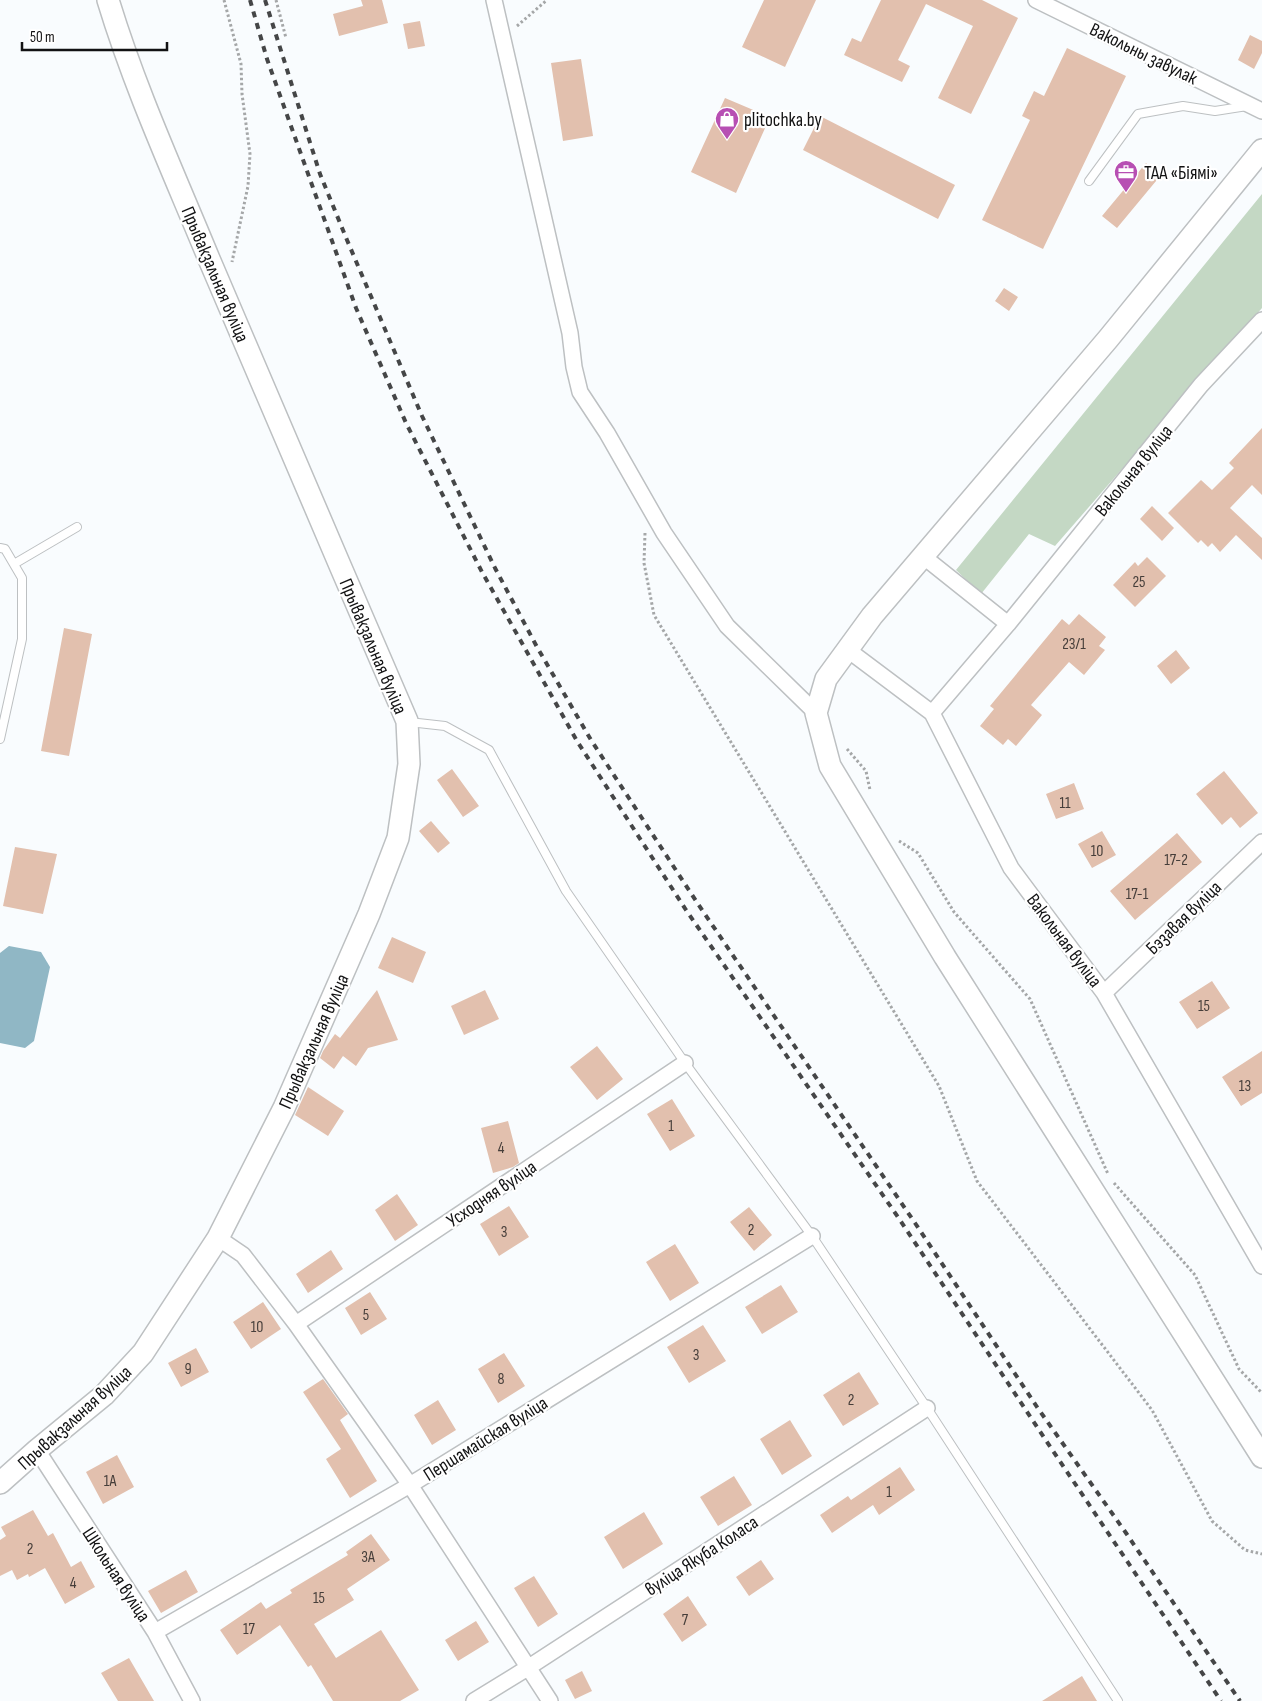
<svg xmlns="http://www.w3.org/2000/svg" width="1262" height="1701" font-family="'Sofia Sans Condensed',sans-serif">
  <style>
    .green { fill: #c4d8c4 }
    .water { fill: #90b7c5 }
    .building { fill: #e2c0ae }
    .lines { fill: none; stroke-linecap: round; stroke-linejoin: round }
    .lane-casing { stroke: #bdc0c2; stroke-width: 10 }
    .street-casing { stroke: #bdc0c2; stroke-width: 18 }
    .secondary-casing { stroke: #bdc0c2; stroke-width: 24 }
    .path { stroke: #a5a7a8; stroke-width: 3; stroke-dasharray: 2.5 2.5; stroke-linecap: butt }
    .lane { stroke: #fff; stroke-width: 8 }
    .street { stroke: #fff; stroke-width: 15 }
    .secondary { stroke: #fff; stroke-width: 21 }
    .rail { stroke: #454647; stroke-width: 4; stroke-dasharray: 6 6; stroke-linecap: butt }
    .labels { text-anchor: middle; stroke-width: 4.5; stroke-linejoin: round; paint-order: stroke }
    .number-label { font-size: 16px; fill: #463e3a }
    .street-label { font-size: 19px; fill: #121213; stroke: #fff }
    .poi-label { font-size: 19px; fill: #121213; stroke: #fff; text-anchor: start }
  </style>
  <rect width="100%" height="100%" fill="#f9fcfe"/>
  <!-- green -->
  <path class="green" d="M1262,194V308L1055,546L1029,534L981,594L956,570Z"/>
  <!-- water -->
  <path class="water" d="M9,946L41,952L50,967L34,1041L25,1048L0,1043V953Z"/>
  <!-- building -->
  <path class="building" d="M361,0H382L388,23L339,36L333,14L363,6Z
    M764,0H816L785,67L742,47Z
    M881,0H982L1018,18L971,114L938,98L973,26L926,4L898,60L910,66L902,82L844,55L852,38L861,42Z
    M420,21L425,46L408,49L403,24Z
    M1250,35L1262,41V53L1254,69L1238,60Z
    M1067,48L1126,76L1043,249L982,220L1030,120L1022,116L1034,91L1044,96Z
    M581,59L593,136L563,141L551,63Z
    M725,98L770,117L736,193L691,172Z
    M820,116L955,185L938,219L803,150Z
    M1146,163L1161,175L1117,228L1102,216Z
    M1004,288L1018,297L1009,311L995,301Z
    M1262,428V495L1252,485L1230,508L1262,538V560L1236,535L1220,552L1212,543L1208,547L1201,540L1198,543L1168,513L1201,480L1212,490L1234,468L1229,463Z
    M1152,506L1174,528L1162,541L1140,519Z
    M1147,557L1166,576L1135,607L1113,585L1135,562L1138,566Z
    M1079,614L1106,637L1099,646L1105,650L1084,675L1069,662L1031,705L1042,715L1016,746L1008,739L1003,745L980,726L994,709L990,706L1062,619L1069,625Z
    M64,628L92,634L69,756L41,751Z
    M1176,650L1190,668L1171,684L1157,666Z
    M452,769L479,806L463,817L437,780Z
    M1224,771L1258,813L1240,828L1231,817L1222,825L1196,794Z
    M1074,783L1084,809L1056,819L1046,794Z
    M431,821L450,843L438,853L419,831Z
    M1102,831L1116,855L1092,868L1078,844Z
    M1177,833L1202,862L1135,920L1110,891Z
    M15,847L57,854L43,914L3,906Z
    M392,937L426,952L413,983L378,968Z
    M1212,981L1230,1008L1197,1029L1179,1002Z
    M377,990L398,1040L368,1048L356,1066L343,1056L334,1069L320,1058L323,1051L335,1034L340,1038Z
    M485,990L499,1019L464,1035L451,1006Z
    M597,1046L623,1079L597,1100L570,1067Z
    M1262,1051V1093L1241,1106L1222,1077Z
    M308,1087L344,1111L328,1136L295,1115Z
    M672,1099L695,1136L670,1151L647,1114Z
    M508,1121L519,1163L513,1167L493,1173L481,1128Z
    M397,1194L418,1225L395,1241L375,1210Z
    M509,1206L529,1237L499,1256L480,1224Z
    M749,1207L772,1235L754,1251L730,1222Z
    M675,1244L699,1283L670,1301L646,1262Z
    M331,1250L343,1269L308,1293L296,1274Z
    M781,1285L798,1312L762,1334L745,1307Z
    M370,1292L387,1319L361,1335L345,1308Z
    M263,1302L281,1329L251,1349L233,1322Z
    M703,1325L726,1361L689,1383L667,1347Z
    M196,1348L209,1372L181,1387L168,1363Z
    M504,1353L525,1386L498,1403L478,1369Z
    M859,1372L879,1404L843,1426L823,1395Z
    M323,1379L348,1414L340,1420L377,1481L350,1498L326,1459L341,1449L303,1392Z
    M438,1400L456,1430L432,1445L414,1415Z
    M790,1420L812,1456L782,1475L760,1439Z
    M117,1455L134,1487L103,1504L86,1472Z
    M900,1467L915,1490L879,1515L873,1505L832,1533L820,1515L848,1496L851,1500Z
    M734,1476L752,1505L718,1526L700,1497Z
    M33,1510L48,1536L53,1533L71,1567L81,1561L95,1587L65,1604L45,1568L29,1577L28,1574L17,1580L12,1570L0,1576V1540L6,1536L1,1527Z
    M644,1512L663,1544L623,1569L604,1537Z
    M371,1534L390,1560L347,1589L354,1600L314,1624L336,1658L381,1630L419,1690L400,1701H333L311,1665L308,1667L280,1625L237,1655L220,1630L261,1602L266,1609L292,1593L290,1590L348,1555L346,1552Z
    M761,1560L774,1579L749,1596L736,1577Z
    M186,1570L198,1592L161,1613L148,1591Z
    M534,1576L558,1614L538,1627L514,1588Z
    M688,1596L707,1625L682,1642L663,1614Z
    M476,1621L489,1642L458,1661L445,1640Z
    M129,1658L154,1701H118L101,1673Z
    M582,1671L592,1691L575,1699L565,1680Z
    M1082,1676L1097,1701H1042Z"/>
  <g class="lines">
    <!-- lane casing -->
    <g class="lane-casing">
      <path id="lane" d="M1089,181L1138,114L1183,106L1215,111L1247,106
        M0,548L5,549L22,578V639L0,739
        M14,564L77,527
        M409,722L445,726L489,750L566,891L685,1063L812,1236L927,1408L1118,1701"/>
    </g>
    <!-- street casing -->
    <g class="street-casing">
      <path id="street" d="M494,0L570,333L574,367L580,392L607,433L664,533L727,626L816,713
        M1036,0L1262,111
        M1262,320L1201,385L1008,624L932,713L1011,868L1104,993L1262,1266
        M924,557L1008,624
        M848,650L932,713
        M1104,993L1262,842
        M218,1238L243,1255L296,1324L410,1485L550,1701
        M296,1324L685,1063
        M37,1450L155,1632L192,1701
        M155,1632L410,1485L812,1236
        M474,1701L529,1667L927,1408"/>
    </g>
    <!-- secondary casing -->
    <g class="secondary-casing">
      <path id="secondary" d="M1262,150L1108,339L872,616L826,679L816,713L830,766L945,957L1262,1457
        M0,1483L37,1450L104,1395L143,1353L218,1238L284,1108L369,914L398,838L409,764L407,721C341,567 274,414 209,259C174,174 135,89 108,0"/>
    </g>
    <!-- path -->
    <path class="path" d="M224,0L241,64L242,94L250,154L248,186L232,262
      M276,0L286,38
      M517,26L547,0
      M645,533L644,563L654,615L939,1086L977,1181L1152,1410L1212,1521L1245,1550L1262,1554
      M847,749L866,771L870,790
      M899,841L918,853L954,912L1030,999L1108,1174
      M1114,1183L1195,1275L1239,1369L1262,1393"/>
    <!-- lane -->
    <use href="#lane" class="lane"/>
    <!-- street -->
    <use href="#street" class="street"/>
    <!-- secondary -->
    <use href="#secondary" class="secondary"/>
    <!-- rail -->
    <path class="rail" d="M250,0L267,59L356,308L406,423L482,572L577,741L686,910L900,1220L1045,1439L1221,1701
      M265,0L320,174L347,240L422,416L495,568L537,647L591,740L698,904L915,1223L1037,1407L1126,1533L1240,1701"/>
  </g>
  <!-- icons -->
  <defs>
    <g id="shop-pin" transform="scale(1.25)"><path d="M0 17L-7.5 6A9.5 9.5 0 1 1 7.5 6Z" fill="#b74fb3" stroke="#fff"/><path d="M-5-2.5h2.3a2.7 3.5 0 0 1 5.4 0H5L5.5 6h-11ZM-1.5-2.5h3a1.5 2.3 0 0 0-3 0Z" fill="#fff"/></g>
    <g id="office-pin" transform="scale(1.25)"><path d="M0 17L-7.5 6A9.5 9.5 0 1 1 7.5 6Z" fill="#b74fb3" stroke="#fff"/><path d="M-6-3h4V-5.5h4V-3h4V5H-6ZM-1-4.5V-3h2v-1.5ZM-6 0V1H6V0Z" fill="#fff"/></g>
  </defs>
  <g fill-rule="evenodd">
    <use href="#shop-pin" x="727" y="119"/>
    <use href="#office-pin" x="1126" y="172"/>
  </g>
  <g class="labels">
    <!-- number labels -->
    <g class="number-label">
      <text x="1139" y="587">25</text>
      <text x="1074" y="649">23/1</text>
      <text x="1065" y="808">11</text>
      <text x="1097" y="856">10</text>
      <text x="1176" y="865">17-2</text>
      <text x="1137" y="899">17-1</text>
      <text x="1204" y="1011">15</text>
      <text x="1245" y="1091">13</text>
      <text x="671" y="1131">1</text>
      <text x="501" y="1153">4</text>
      <text x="751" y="1235">2</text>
      <text x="504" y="1237">3</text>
      <text x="366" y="1320">5</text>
      <text x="257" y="1332">10</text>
      <text x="696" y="1360">3</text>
      <text x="188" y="1374">9</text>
      <text x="501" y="1384">8</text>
      <text x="851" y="1405">2</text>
      <text x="110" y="1486">1А</text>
      <text x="889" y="1497">1</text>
      <text x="30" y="1554">2</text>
      <text x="368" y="1562">3А</text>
      <text x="73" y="1588">4</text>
      <text x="319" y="1603">15</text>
      <text x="685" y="1625">7</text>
      <text x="249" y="1634">17</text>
    </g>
    <!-- street labels -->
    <g class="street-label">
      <text transform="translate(1144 53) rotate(26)" y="7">Вакольны завулак</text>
      <text transform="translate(216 274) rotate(67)" y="7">Прывакзальная вуліца</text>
      <text transform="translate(1133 470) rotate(-51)" y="7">Вакольная вуліца</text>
      <text transform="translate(374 646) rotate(67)" y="7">Прывакзальная вуліца</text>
      <text transform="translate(1183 917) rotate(-44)" y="7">Бэзавая вуліца</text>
      <text transform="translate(1065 940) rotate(53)" y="7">Вакольная вуліца</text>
      <text transform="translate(313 1041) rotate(-66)" y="7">Прывакзальная вуліца</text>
      <text transform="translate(491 1193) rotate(-34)" y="7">Усходняя вуліца</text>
      <text transform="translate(74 1417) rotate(-42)" y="7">Прывакзальная вуліца</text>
      <text transform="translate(485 1438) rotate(-32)" y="7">Першамайская вуліца</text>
      <text transform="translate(701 1555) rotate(-33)" y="7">вуліца Якуба Коласа</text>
      <text transform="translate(117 1574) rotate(57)" y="7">Школьная вуліца</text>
    </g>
    <!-- poi labels -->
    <g class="poi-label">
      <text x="744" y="126">plitochka.by</text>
      <text x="1144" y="179">ТАА «Біямі»</text>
    </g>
  </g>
  <!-- scale -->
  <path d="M22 42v8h145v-8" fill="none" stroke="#121213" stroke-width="2.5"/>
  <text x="30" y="42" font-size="15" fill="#121213" stroke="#ffffff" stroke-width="4" paint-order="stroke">50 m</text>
</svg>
